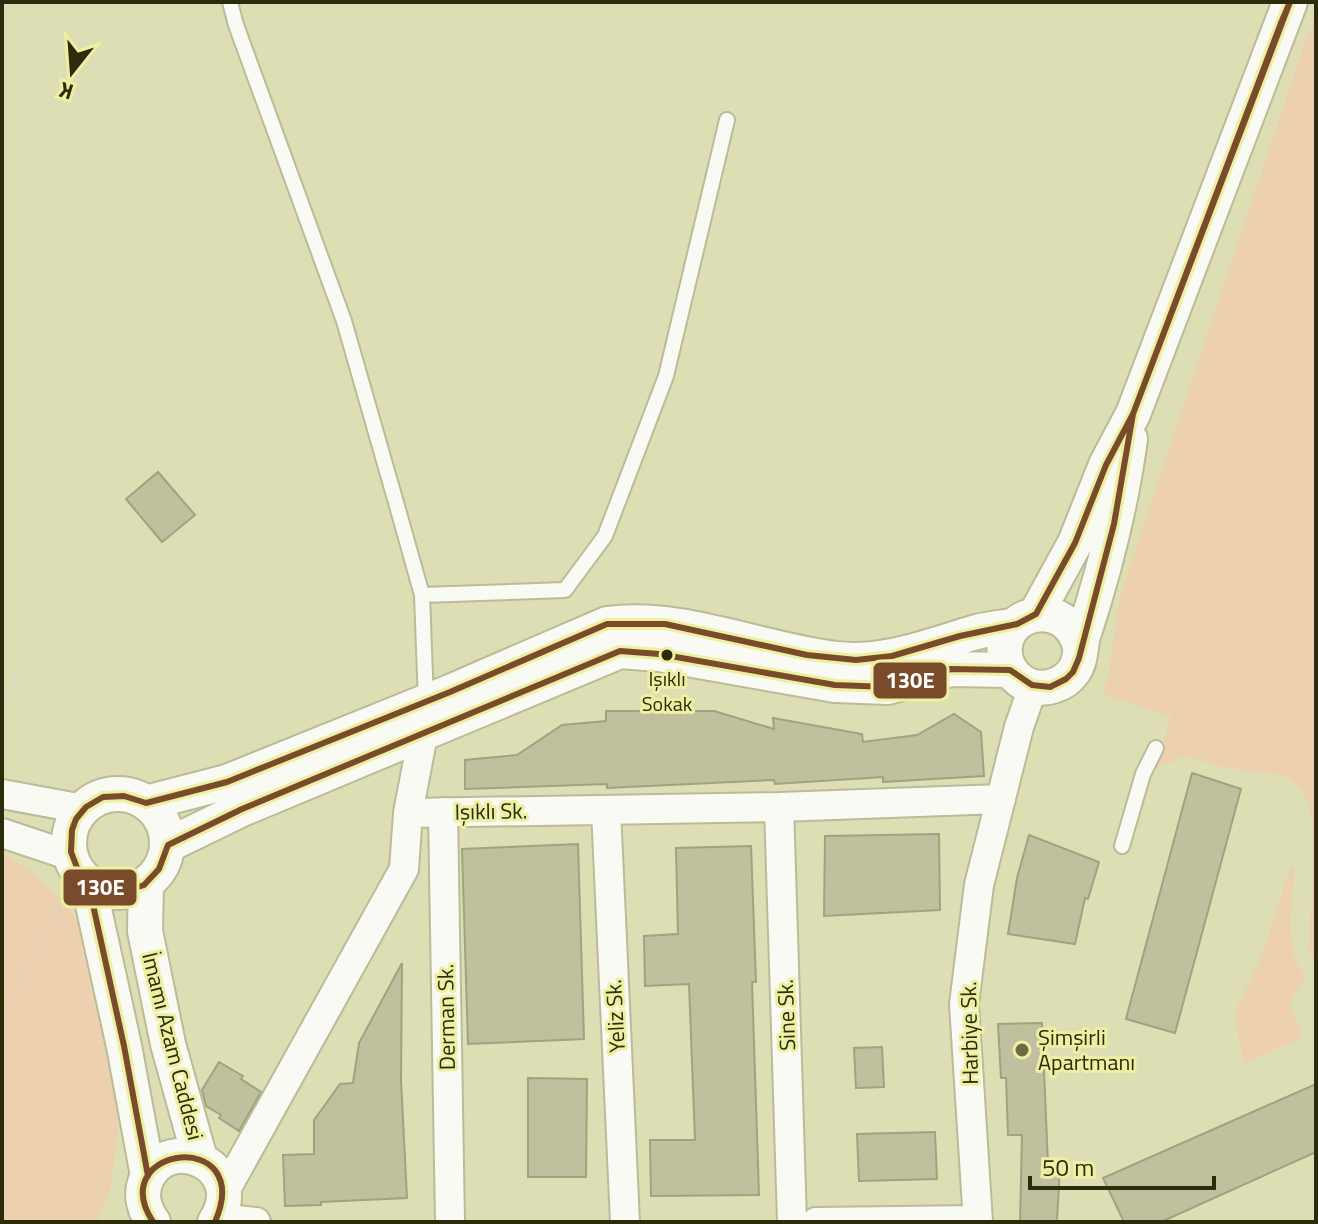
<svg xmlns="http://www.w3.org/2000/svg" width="1318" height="1224" font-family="'Titillium Web',sans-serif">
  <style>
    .green { fill: #edd1ae }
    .building { fill: #c0c09f; stroke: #a0a280; stroke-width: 2 }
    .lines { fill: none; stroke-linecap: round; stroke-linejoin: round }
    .service-casing { stroke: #babb99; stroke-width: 18 }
    .minor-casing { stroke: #babb99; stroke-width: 32 }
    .tertiary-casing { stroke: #babb99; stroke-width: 38 }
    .path { stroke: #d8d8ca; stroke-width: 4; stroke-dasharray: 2 6; stroke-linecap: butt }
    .service { stroke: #fafaf4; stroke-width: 14 }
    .minor { stroke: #fafaf4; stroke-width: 28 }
    .tertiary { stroke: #fafaf4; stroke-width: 34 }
    .bus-1-casing { stroke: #edf0a2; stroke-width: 12 }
    .bus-1 { stroke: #7a4b2a; stroke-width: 6 }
    .bus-dot { fill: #2c2c0c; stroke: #edf0a2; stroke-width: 3 }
    .poi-dot { fill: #6a6a47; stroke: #edf0a2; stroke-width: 3 }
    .labels { text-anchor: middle; stroke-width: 6; stroke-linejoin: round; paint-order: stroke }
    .bus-label { font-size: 20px; fill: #2c2c0c; stroke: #edf0a2 }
    .street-label { font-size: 22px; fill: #2c2c0c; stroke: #edf0a2 }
    .poi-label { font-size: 22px; fill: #2c2c0c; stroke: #edf0a2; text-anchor: start }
    .line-badge { stroke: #edf0a2; stroke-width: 3 }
    .badge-label { font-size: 22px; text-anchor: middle; font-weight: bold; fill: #fff }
  </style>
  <rect width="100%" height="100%" fill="#dddeb4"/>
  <!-- green -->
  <path class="green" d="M1316,17V959L1309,952C1310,915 1318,833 1308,802C1304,791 1292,780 1282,775L1222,767L1187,756L1157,767L1171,716L1102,694L1109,674L1118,605L1133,557L1305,42Z
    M2,852L33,873L72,911L99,969L114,1033L118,1133L110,1190L97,1222H2Z
    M1290,868H1295C1293,901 1281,951 1306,976L1290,1002L1302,1037L1244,1064L1234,1014L1263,953Z"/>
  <!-- building -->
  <path class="building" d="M158,472L195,515L162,542L126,499Z
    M606,711H714L774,729L773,718L862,734L863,742L917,735L954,714L981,732L984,776L883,782V777L775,784L774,780L607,788V784L465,789V760L517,755L562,725L606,721Z
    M1192,773L1241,789L1175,1033L1126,1019Z
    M939,834L940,910L824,916L825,836Z
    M1029,835L1099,862L1088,899L1085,898L1075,944L1008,934L1017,878Z
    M578,844L584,1039L468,1044L462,849Z
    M751,846L756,982H752L759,1195L651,1196L650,1140H695L689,984L645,986L644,936L678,934L676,848Z
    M402,963L401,1080L407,1198L321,1202V1205L285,1206L283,1155L314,1154V1120L340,1084L353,1083L359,1043Z
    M1042,1023L1048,1165H1060L1057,1222H1020L1022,1135H1008L1006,1078H1001L998,1024Z
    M882,1047L884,1087L856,1088L854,1048Z
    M219,1062L243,1076L241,1079L261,1092L239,1131L219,1118L221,1115L206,1106L202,1090Z
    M528,1078L587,1079L586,1177H528Z
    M1316,1084V1152L1161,1222H1124L1103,1178Z
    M935,1132L937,1179L859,1181L857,1134Z"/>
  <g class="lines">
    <!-- service casing -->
    <g class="service-casing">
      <path id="service" d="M230,2L236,25L344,321L399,513L422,595L426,702
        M422,595L565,590L605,536L666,376L727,120
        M1122,846L1143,774L1156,748"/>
    </g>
    <!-- minor casing -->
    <g class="minor-casing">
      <path id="minor" d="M2,794L83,809
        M779,807L792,1222
        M606,810L625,1222
        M443,812L450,1222
        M408,813L779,807L1001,799
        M2,833L71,856
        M224,1193L404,869L408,813L423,735
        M218,1218L256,1222
        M816,1222L978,1220
        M978,1222L964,1004L979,885L1019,727L1033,687"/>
    </g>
    <!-- tertiary casing -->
    <g class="tertiary-casing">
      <path id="tertiary" d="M1036,614L1075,543L1106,465L1133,414L1290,2
        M1080,647C1067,593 994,612 1006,660C1009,672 1019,682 1030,686C1046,691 1064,685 1074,671C1081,661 1080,648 1083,636C1104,572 1121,506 1130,439
        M69 843a49 49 0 1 1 98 0a49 49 0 1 1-98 0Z
        M146,803L227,782L450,692L607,624C684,614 760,650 836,659C884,664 927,647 973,633C986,629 1001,628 1015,625
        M168,845L242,809L620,651L659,654L835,685L888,687L951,669L1010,670
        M88,882L124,1046L148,1176
        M146,884L145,931L168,1044L200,1159
        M153,1222C144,1210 140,1195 146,1180C169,1128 251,1168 215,1222"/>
    </g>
    <!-- path -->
    <path class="path" d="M2,717L27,642L90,509
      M2,1019L62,899"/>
    <!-- service -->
    <use href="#service" class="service"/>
    <!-- minor -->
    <use href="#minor" class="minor"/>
    <!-- tertiary -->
    <use href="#tertiary" class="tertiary"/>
    <!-- bus-1 casing -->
    <g class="bus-1-casing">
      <path id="bus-1" d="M1290,2L1133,414L1281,23Z
        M1133,414L1114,524L1079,658L1073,672L1066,679L1050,687L1032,685L1010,670L951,669L888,687L835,685L659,654L620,651L242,809L168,845L159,869L144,885L126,891H108L91,883L78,870L71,852L72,830L76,819L86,807L103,797L124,796L146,803L227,782L450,692L607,624H665L807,655L856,660L892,656L960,636L1017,624L1036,614L1075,543L1106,465Z
        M88,882L124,1046L148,1176
        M153,1222C103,1145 256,1127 215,1222"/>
    </g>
    <!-- bus-1 -->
    <use href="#bus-1" class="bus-1"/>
  </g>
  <!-- markers -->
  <circle class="bus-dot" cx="667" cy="655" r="7"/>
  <circle class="poi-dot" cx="1022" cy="1050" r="8"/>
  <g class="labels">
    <!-- bus labels -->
    <g class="bus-label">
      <text x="667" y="686">Işıklı<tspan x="667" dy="25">Sokak</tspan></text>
    </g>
    <!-- street labels -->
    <g class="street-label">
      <text transform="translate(491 811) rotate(-1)" y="8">Işıklı Sk.</text>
      <text transform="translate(786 1015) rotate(-92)" y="8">Sine Sk.</text>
      <text transform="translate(615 1016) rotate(-93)" y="8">Yeliz Sk.</text>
      <text transform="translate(446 1017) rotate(-91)" y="8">Derman Sk.</text>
      <text transform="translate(969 1033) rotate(-91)" y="8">Harbiye Sk.</text>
      <text transform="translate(173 1046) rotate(76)" y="8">İmamı Azam Caddesi</text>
    </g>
    <!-- poi labels -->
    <g class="poi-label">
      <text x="1038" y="1045">Şimşirli<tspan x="1038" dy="25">Apartmanı</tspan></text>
    </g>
  </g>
  <g class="line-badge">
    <rect x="872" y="661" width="76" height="39" rx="8" fill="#7a4b2a"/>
    <rect x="62" y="868" width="76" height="39" rx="8" fill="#7a4b2a"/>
  </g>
  <g class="badge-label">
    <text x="910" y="688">130E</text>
    <text x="100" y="895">130E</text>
  </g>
  <!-- border -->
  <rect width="1318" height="1224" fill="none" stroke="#2c2c0c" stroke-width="8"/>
  <!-- north arrow -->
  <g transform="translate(72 72) rotate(197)" stroke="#edf0a2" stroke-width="6" paint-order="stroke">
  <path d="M0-6L14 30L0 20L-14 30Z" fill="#2c2c0c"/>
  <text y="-12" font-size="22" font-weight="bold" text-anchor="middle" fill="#2c2c0c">K</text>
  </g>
  <!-- scale -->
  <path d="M1030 1176v12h184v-12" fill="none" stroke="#2c2c0c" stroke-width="4"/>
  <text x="1042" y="1176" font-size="24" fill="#2c2c0c" stroke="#edf0a2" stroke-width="6" paint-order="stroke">50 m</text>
</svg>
